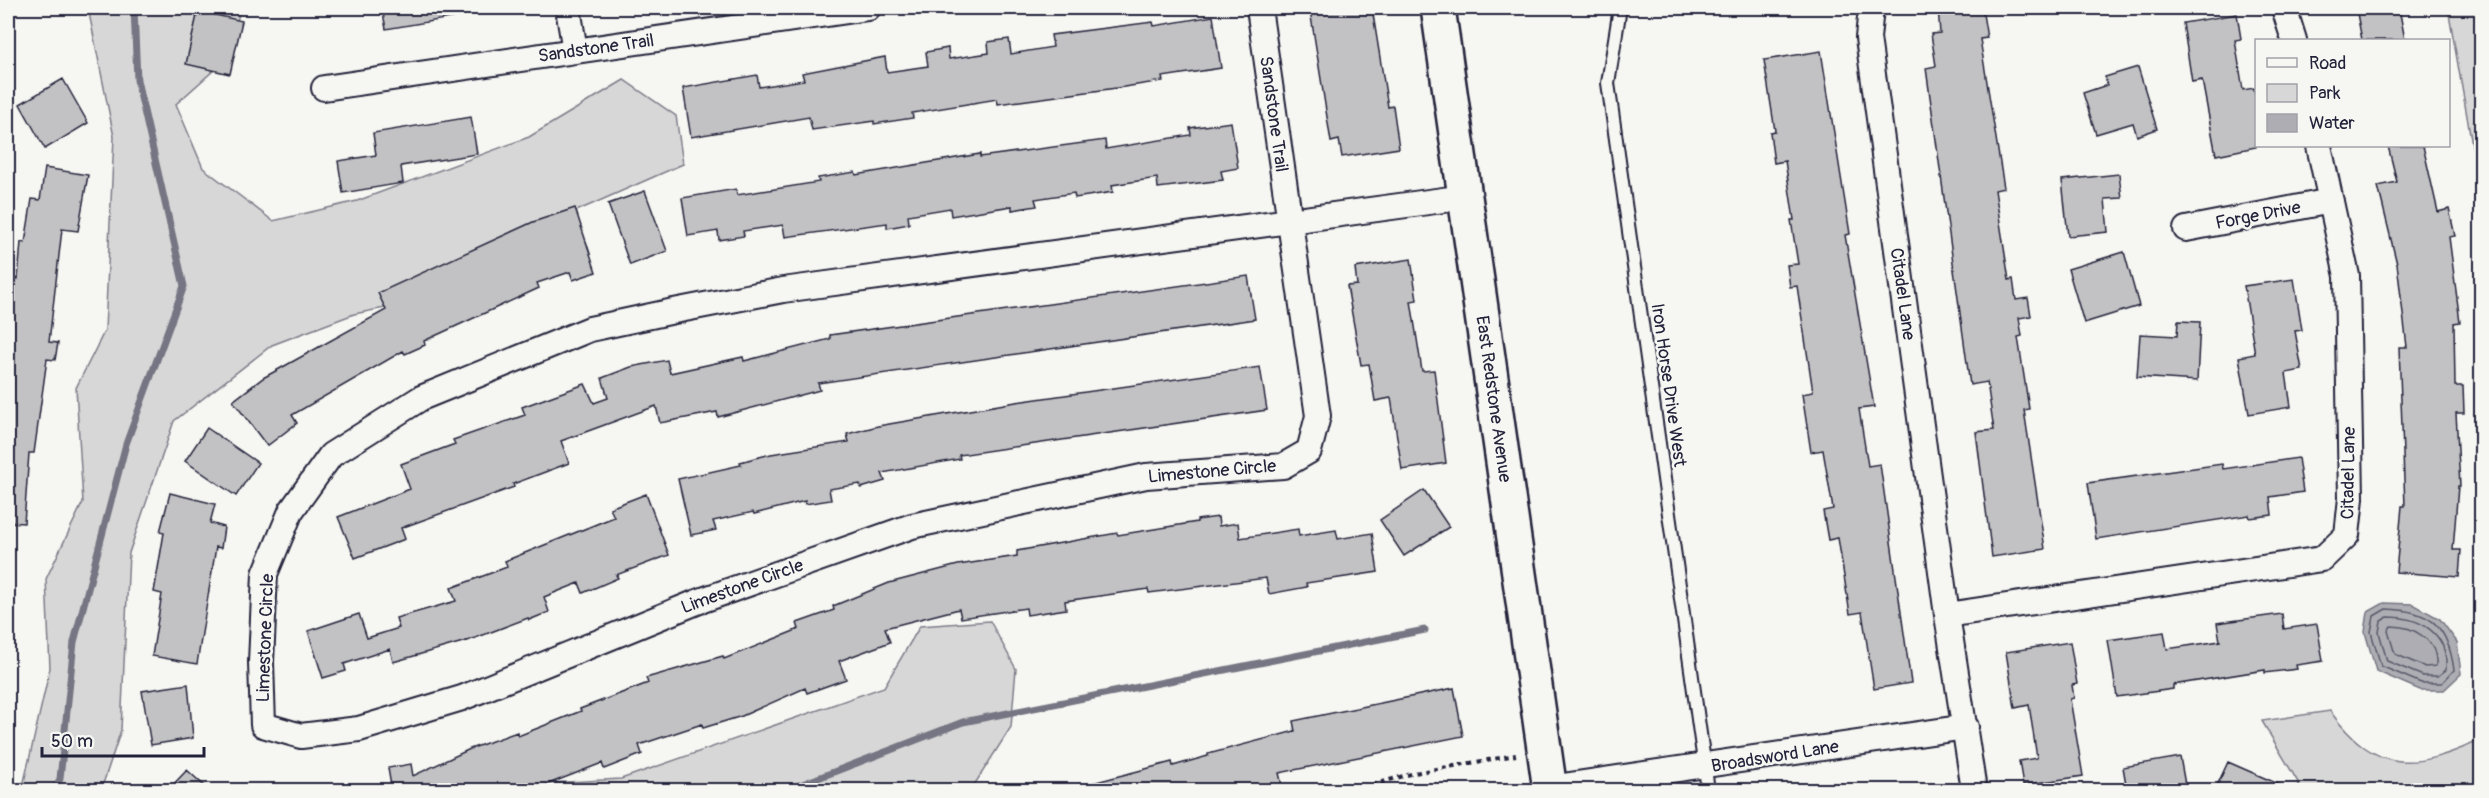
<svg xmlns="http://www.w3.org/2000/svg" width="2489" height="798" font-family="Pangolin,sans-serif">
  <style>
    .green { fill: #d7d7d7; stroke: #7c7c89; stroke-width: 1.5 }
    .water { fill: #adadb3; stroke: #757583; stroke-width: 1.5 }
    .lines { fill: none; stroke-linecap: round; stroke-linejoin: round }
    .shore { stroke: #5a5a6b; stroke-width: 1.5 }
    .stream { stroke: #757583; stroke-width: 7 }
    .building { fill: #c2c2c4; stroke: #22223b; stroke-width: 1.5 }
    .lane-casing { stroke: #22223b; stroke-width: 16 }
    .street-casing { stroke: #22223b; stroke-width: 28 }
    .secondary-casing { stroke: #22223b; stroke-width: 38 }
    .path { stroke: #22223b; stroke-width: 4; stroke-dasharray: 4.5 4.5; stroke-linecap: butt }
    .lane { stroke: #f6f6f2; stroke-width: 12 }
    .street { stroke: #f6f6f2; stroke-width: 24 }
    .secondary { stroke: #f6f6f2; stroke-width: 33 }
    .labels { text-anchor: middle; stroke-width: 5; stroke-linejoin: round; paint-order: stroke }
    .street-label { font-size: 18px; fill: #22223b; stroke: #f6f6f2 }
  </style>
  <rect width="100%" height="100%" fill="#f6f6f2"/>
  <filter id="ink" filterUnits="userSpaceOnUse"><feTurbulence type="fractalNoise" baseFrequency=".0167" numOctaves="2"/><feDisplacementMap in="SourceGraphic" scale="12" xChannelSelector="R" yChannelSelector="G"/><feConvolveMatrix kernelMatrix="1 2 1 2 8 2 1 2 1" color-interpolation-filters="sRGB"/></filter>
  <g filter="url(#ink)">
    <!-- green -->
    <path class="green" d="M88,8H241L224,61L176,104L203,168L273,221L357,201L529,137L624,80L676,116L683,164L513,239L410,303L354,314L272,345L174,421L129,553L121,730L101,790H19L24,782L50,668L46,579L83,502L76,388L105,330L114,137Z
      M2448,8H2481V196Z
      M990,621L1016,669L1011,727L971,790H489L495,786L621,779L884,687L920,626Z
      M2330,711C2376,775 2415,770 2481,740V790H2298L2299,784L2262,721Z"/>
    <!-- water -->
    <path class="water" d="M2384,603L2413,604L2440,619L2457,642L2461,674L2444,690H2420L2376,671L2365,632L2368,612Z"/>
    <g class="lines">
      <!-- shore -->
      <path class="shore" d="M2386,609C2431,610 2448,626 2454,670L2442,683H2421L2381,666L2371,632L2374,616Z
        M2388,617C2420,617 2449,633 2446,670L2438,676H2423L2387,661L2379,632L2381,621Z
        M2391,626C2414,626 2438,640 2436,666L2425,667L2395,654L2388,631Z"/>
      <!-- stream -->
      <path class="stream" d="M54,790L60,779L74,642L126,444L184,286L137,80L134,8
        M787,790L963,722L1425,630"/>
    </g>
    <!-- building -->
    <path class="building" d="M382,8H456L457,17L386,29Z
      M1327,8H1372L1388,107L1393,106L1399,148L1342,157L1339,140L1331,142L1310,10Z
      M1938,8H1982L1987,38L1980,39L2004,188L1995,190L2009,280L2013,279L2016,300L2028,298L2031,316L2019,318L2022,336L2018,337L2029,409L2024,410L2045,549L1992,557L1976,432L1994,430L1987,382L1970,385L1926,68L1936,66L1931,34L1940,33Z
      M2356,8H2399L2405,40H2362Z
      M198,11L242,21L230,74L186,64Z
      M2237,14L2241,39L2235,40L2243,90L2254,88L2256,99V147L2216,155L2202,80L2192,82L2183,23Z
      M1213,16L1221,68L1162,77L1163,81L1124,87L998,104L997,99L912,113L913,118L874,124V121L812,130L809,117L691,137L683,88L757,75L759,87L804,80L802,73L885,57L887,72L928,66L926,52L948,48L949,59L989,53L988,42L1009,39L1011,54L1053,47L1051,35L1153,22L1154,26Z
      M1821,51L1850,234L1845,235L1874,407L1859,409L1868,466L1880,464L1911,683L1874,689L1862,612L1850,614L1838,538L1828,540L1823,511L1833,509L1823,450L1811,452L1802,394L1813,392L1797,286L1790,287L1787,265L1798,264L1791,220H1794L1785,161L1774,163L1770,132L1775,131L1764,60Z
      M2138,67L2157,129L2137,136L2133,123L2096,134L2083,93L2107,85L2105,77Z
      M63,79L88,123L45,149L20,104Z
      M471,117L477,154L401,166L403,183L343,193L338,161L376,155L373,133Z
      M1231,122L1238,168L1221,171L1223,180L1158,188L1157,178L1112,185L1113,192L1075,198L1074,193L1035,199L1037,206L1012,210V206L951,216L950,208L908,215L909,224L887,228V223L785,237L783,225L743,231L744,236L719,240L718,231L688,236L682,198L736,189L737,195L819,182L818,178L855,172L856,175L980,154V157L1105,140L1106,149L1191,135L1190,128Z
      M2388,146H2423L2438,212L2449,209L2455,236L2449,237L2460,322L2454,323L2455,386H2463L2464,413H2456L2460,486H2458L2453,550H2461L2459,577L2396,572L2402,506H2405L2399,347H2407L2397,264L2378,186L2397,182Z
      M45,168L88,175L78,231L62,229L49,342L58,343L55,360L47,359L34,453H29L24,523L8,522V278L18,279L21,242L25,243L32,199L40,200Z
      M2119,174L2122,198L2105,199L2108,232L2068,236L2062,180Z
      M645,191L667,251L630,265L608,204Z
      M575,208L596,272L573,280L570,272L537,283L539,288L424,341L425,345L405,354L403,351L292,415L297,423L267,446L233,401L263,378L386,310L378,293L533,222Z
      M2124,252L2139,306L2084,323L2068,269Z
      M1411,259L1417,300L1411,301L1422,371L1434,370L1446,463L1402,470L1391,398L1375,401L1369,364L1361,365L1347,286L1357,285L1355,268Z
      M1248,276L1255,319L818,383L820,390L718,417L717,412L660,423L656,406L561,441L569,463L513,484L514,487L401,528L405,539L355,558L338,517L410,489L401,464L455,444L453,440L525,415L522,407L585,384L594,403L608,398L602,378L631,367L667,360L670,373L743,357L744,361L830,339V335Z
      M2294,279L2302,330L2295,331L2302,370L2286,373L2291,407L2249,414L2239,357L2255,354L2244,286Z
      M2178,321L2200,322L2197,381L2137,377L2140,334L2177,336Z
      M1260,367L1267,410L959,455L960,459L882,473L885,481L861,488L860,484L829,489L831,500L805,504V501L754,514L753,512L713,521L716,530L691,535L678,479L741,465L740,462L771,454L849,442L847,434L878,426L1016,402Z
      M207,428L258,463L236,496L185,461Z
      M2298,458L2303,492L2270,497L2272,515L2250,518L2249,515L2096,539L2088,483L2222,464L2223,469Z
      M1424,490L1449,527L1404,556L1380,520Z
      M170,493L215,504L210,523L224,527L221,548L216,547L197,664L152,656L162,594L154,592L164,533L160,532Z
      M646,494L669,555L616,575L618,578L583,593L579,583L544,597L549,612L529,620L528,618L470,640L393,662L390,649L344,664L346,671L323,678L308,631L359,614L367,638L399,628L396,618L456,601L451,588L507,567L505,561L614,517L610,508Z
      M1218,517L1219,526L1238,523L1240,538L1298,529L1299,536L1336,530L1338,539L1372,533L1378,572L1306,583L1307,587L1269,594L1266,578L1149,593L1148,589L1065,601L1066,609L1027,615L1026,608L961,618L959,609L885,628L890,642L839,661L846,679L807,693L805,688L742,716L703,728L702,724L639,745L642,754L604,769L602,763L533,790H381L391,786L388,768L411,764L413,776L470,749L517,732L518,736L581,711L580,709L648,683L646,678L723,656L724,659L799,629L797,623L834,610L833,606L889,583L958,565L1017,556V551L1117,533L1118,535L1197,522V520Z
      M2282,614L2284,629L2317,624L2323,661L2296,665L2297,669L2265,673V670L2173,685V689L2117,697L2108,640L2164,632L2167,649L2220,641L2217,623Z
      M2070,642L2077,684L2072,685L2074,698L2070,699L2083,776L2023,785L2019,761L2037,758L2029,705L2015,708L2006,652Z
      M188,684L193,738L151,745L142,691Z
      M1454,688L1463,736L1279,773L1282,785L1260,790H1086L1085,785L1172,762L1173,766L1208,756V754L1295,731L1293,721Z
      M2180,757L2186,790H2127L2123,767Z
      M2228,762L2292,790H2215Z
      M187,770L209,790H168Z"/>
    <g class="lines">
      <!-- lane casing -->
      <g class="lane-casing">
        <path id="lane" d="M1620,8L1608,83L1708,790"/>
      </g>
      <!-- street casing -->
      <g class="street-casing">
        <path id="street" d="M568,8L575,51
          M1259,8L1318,416L1309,451L1283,466L1146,476L912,526L697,602L462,698L359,729L301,736L263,725L261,662L265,574L291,511L331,455L421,398L590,329L674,311L783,290L1443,200L1466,197
          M1871,8L1868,38L1947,615L1974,790
          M2284,8L2294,40
          M324,88L868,8
          M2186,229L2331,201
          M1947,615L2322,559L2347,535L2351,498L2347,276L2319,146
          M1549,788L1966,727"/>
      </g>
      <!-- secondary casing -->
      <g class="secondary-casing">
        <path id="secondary" d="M1438,8L1550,790"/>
      </g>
      <!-- path -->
      <path class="path" d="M1355,790L1414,773L1516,755"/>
      <!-- lane -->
      <use href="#lane" class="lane"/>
      <!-- street -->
      <use href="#street" class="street"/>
      <!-- secondary -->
      <use href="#secondary" class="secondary"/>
    </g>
  </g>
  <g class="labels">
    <!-- street labels -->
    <g class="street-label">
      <text transform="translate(596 48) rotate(-8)" y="6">Sandstone Trail</text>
      <text transform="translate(1274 114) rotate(82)" y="6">Sandstone Trail</text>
      <text transform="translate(2258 215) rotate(-11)" y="6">Forge Drive</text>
      <text transform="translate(1903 294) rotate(82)" y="6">Citadel Lane</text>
      <text transform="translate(1669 385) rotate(82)" y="6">Iron Horse Drive West</text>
      <text transform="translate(1494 399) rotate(82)" y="6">East Redstone Avenue</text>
      <text transform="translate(1212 471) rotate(-5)" y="6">Limestone Circle</text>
      <text transform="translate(2348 473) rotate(-89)" y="6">Citadel Lane</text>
      <text transform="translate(742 586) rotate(-20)" y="6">Limestone Circle</text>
      <text transform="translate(265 638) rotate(-88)" y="6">Limestone Circle</text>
      <text transform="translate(1775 756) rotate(-9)" y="6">Broadsword Lane</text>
    </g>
  </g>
  <!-- margin -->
  <rect width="2489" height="798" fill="none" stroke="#f6f6f2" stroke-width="30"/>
  <rect x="15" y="15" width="2459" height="768" fill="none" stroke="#22223b" stroke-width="2" filter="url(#ink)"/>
  <!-- legend -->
  <rect x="2255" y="39" width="195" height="108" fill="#f6f6f2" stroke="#a1a1a9" stroke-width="1.5"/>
  <rect x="2267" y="58" width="30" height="9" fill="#f6f6f2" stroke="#a1a1a9" stroke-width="1.5"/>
  <text x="2309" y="69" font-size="18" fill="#22223b">Road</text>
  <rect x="2267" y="84" width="30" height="18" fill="#d7d7d7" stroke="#a1a1a9" stroke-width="1.5"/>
  <text x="2309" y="99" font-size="18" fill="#22223b">Park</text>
  <rect x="2267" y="114" width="30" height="18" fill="#adadb3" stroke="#a1a1a9" stroke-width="1.5"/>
  <text x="2309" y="129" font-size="18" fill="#22223b">Water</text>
  <!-- scale -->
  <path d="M42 747v9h162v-9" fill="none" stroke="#22223b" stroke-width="3"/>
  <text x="51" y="747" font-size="18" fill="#22223b" stroke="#f6f6f2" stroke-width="4.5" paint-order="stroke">50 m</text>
</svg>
